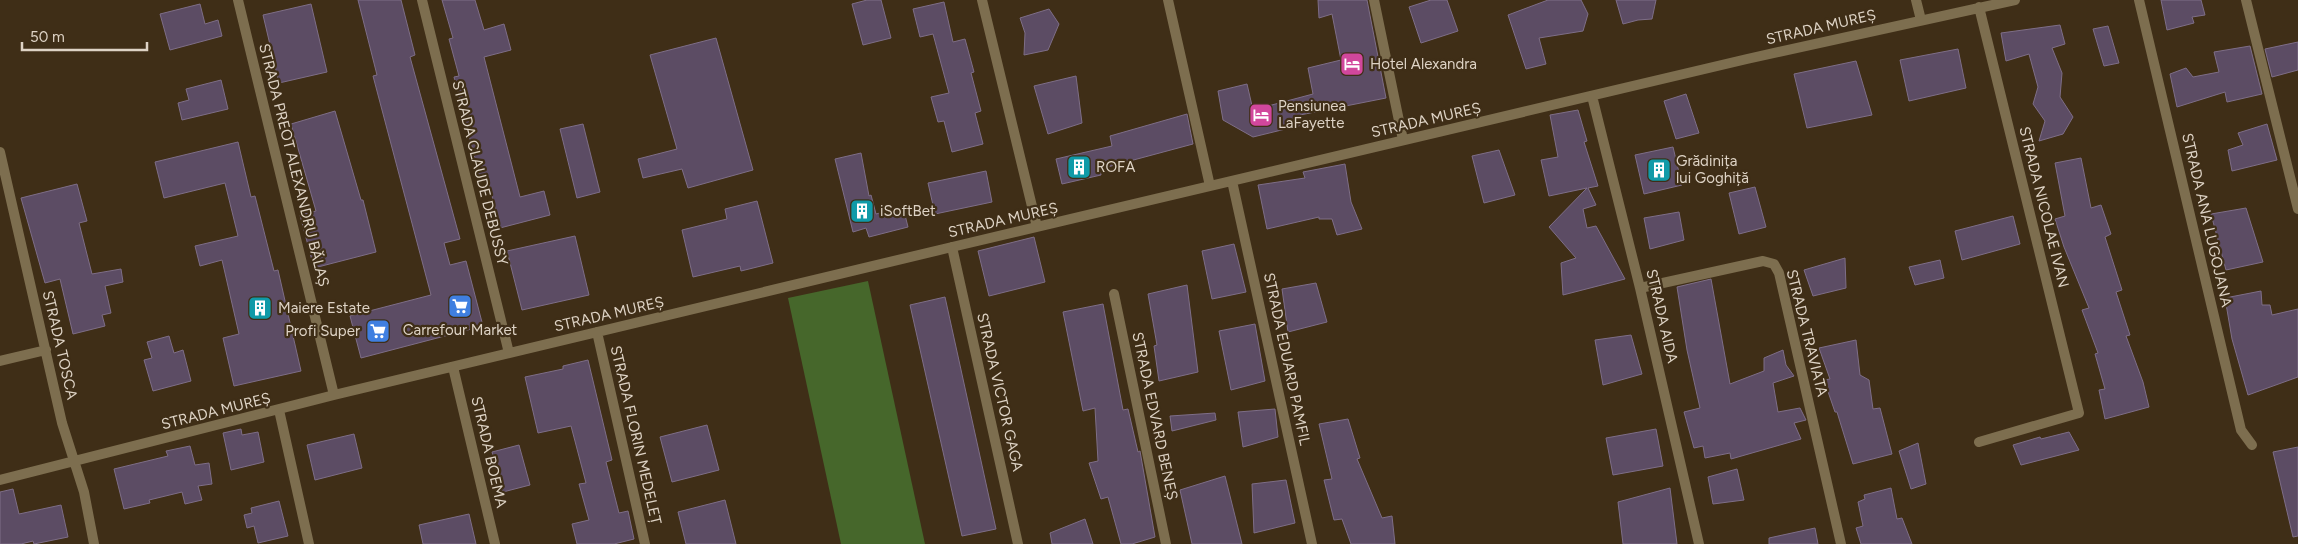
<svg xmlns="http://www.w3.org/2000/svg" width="2298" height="544" font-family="Figtree,sans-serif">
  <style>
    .green { fill: #46672b }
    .building { fill: #5c4c64; stroke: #7e6e87 }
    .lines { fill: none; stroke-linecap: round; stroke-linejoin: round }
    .street { stroke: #7d6e4f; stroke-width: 10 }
    .labels { text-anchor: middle; stroke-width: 4.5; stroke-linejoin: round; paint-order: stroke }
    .street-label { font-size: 15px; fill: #ded3c5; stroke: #3f2e17 }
    .poi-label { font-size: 15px; fill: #ded3c5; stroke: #3f2e17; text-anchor: start }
  </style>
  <rect width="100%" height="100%" fill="#3f2e17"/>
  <!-- green -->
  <path class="green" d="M868,281L925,544H841L788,298Z"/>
  <!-- building -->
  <path class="building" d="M358,0H401L415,55L410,57L460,239L444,243L450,265L466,261L483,326L361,358L350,316L431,295L373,76L377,75Z
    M442,0H475L484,30L504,24L511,50L484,57L520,197L544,191L550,215L500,228L488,180L481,182L454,77L459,76L449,39L453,38Z
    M867,0H881L891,38L863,45L852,4Z
    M1318,0H1367L1386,98L1300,115L1302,125L1253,137L1223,120L1218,91L1247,84L1253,110L1313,94L1308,68L1341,60L1332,14L1319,18Z
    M1431,0H1447L1458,31L1421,43L1409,7Z
    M1548,0H1581L1588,14L1583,31L1539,38L1546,64L1526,69L1508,15Z
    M1616,0H1656L1652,19L1638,20L1623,24Z
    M2161,0H2201L2205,15L2192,17L2194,23L2167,30Z
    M944,2L953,42L965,39L974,72L971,73L981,111L975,113L983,144L952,152L944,121L938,122L931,97L949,93L933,34L920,37L913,9Z
    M200,4L205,24L218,20L222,36L170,50L160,14Z
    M311,4L327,72L279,83L263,15Z
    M1049,9L1059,24L1048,50L1024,55L1025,33L1020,18Z
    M2060,25L2065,44L2052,48L2062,73L2060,97L2073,117L2063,134L2039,141L2045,121L2033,104L2038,87L2029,54L2006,61L2001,33Z
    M2108,26L2119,63L2104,66L2093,29Z
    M716,38L753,170L688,188L682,169L643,178L638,159L677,149L650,55Z
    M2298,42V70L2272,77L2265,49Z
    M2250,46L2262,94L2227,102L2225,92L2177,107L2170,74L2186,68L2193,77L2219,72L2214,52Z
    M1958,49L1966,88L1909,101L1900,60Z
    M1856,61L1872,115L1807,128L1794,74Z
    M1076,76L1082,123L1048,134L1034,86Z
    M221,80L228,109L182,120L178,103L189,100L186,89Z
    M1686,94L1699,133L1676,139L1664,101Z
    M1578,110L1587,141L1584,142L1598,186L1588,188L1596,205L1583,209L1587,228L1596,226L1625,279L1563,295L1561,263L1576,258L1549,227L1587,188L1549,196L1541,160L1558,157L1550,115Z
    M335,111L361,200H363L376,252L314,268L300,215L316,211L291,124Z
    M1187,114L1193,144L1100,169L1101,175L1062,184L1056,159L1112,146L1110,136Z
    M583,124L600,192L577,198L560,129Z
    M2267,124L2277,160L2232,171L2228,150L2243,145L2238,133Z
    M238,142L251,197L255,196L274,271L278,270L301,371L234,386L223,338L239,334L222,260L200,266L195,246L238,236L225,183L164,198L155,162Z
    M1673,147L1682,185L1644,194L1635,155Z
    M1499,150L1515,195L1484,203L1472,156Z
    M861,153L869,196L871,195L876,214L903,207L908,227L869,237L866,228L853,232L835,159Z
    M2081,158L2091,208L2101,205L2111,234L2105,237L2122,290L2116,292L2130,335L2126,336L2143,382L2149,407L2105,419L2099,390L2105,389L2095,354L2098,353L2082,310L2089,308L2064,247L2055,219L2065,216L2055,163Z
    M1345,164L1351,202L1362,229L1337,235L1332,219H1319V217L1267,229L1258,185L1305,178L1303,172Z
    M986,171L992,202L935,214L928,183Z
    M77,184L87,221L79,223L92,274L121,269L123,282L105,286L111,313L102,315L105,326L73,334L60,279L45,283L21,198Z
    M1755,187L1766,227L1739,234L1729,193Z
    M757,201L773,263L741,271L740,266L693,277L682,230L727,219L725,209Z
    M2246,208L2263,262L2226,270L2211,214Z
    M1679,212L1684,240L1650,249L1644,218Z
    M2013,216L2020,244L1962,260L1955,231Z
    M575,236L589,295L522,310L507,251Z
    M1034,237L1045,282L989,296L978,251Z
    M1234,244L1246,292L1212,299L1202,251Z
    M1845,258L1846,288L1813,296L1804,270Z
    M1940,260L1944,278L1915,285L1909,267Z
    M1711,279L1730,384L1764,371V358L1783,350L1786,365L1794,376L1773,383L1778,412L1800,408L1806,420L1794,423L1801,439L1731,459L1730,453L1705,458L1703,446L1694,448L1684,412L1700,408L1687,350L1677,287Z
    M1316,283L1327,322L1288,332L1282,289Z
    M1187,285L1198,372L1159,381L1154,346L1157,345L1148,294Z
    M2261,291L2262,305H2270L2272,315L2298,309V377L2248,395L2232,339L2225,298Z
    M945,297L996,529L962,536L910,305Z
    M1103,304L1123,410L1128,409L1138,452L1140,451L1155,537L1132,544H1121L1108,497L1101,499L1089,463L1098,461L1095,408L1083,411L1063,312Z
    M1255,324L1265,381L1231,390L1219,331Z
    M1631,335L1642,374L1603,385L1595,340Z
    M169,336L174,353L183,350L191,381L153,391L144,360L152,358L147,342Z
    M1856,340L1860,375L1869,380L1873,409L1880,408L1892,454L1853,464L1837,412H1835L1824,380L1830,379L1819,348Z
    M588,360L612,460L606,462L619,513L628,511L634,539L614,544H577L572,524L589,520L579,484L586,483L571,426L538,433L525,377L563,369V366Z
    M1275,409L1278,437L1243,447L1238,412Z
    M1215,413L1216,420L1172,431L1170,416Z
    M1348,419L1360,458L1357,459L1382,518L1392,516L1395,544H1351L1342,519L1334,520L1324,480L1332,479L1319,424Z
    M707,425L719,470L672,482L660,437Z
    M241,429L242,435L258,432L264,462L231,470L223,433Z
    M1656,429L1663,466L1613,475L1606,438Z
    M2069,432L2079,450L2021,465L2013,445L2040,437L2041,439Z
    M354,434L362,468L315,480L307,445Z
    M1918,443L1926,484L1911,489L1899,451Z
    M519,445L530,485L503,492L492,452Z
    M190,446L195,465L209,463L212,484L198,486L202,500L185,504L182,492L149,500L150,503L124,509L114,469L168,456L166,451Z
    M2298,447V536L2293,537L2273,452Z
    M1737,469L1744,500L1713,504L1708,477Z
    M1225,476L1242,544H1192L1180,490Z
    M1286,480L1295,523L1254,533L1252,484Z
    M1670,488L1677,544H1623L1618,502Z
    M1891,488L1897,519L1902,518L1912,544H1861L1856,528L1863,526L1858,502L1865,499L1864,495Z
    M13,489L19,514L61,505L68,537L34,544L33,541L21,544H0V492Z
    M725,500L736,544H686L678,512Z
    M279,501L288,536L258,543L254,526L247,528L244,515L252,513L251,508Z
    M469,514L476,544H423L419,525Z
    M1085,519L1093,544H1052L1050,533Z
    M1815,528L1818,544H1769V538Z"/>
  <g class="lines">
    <!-- street -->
    <path class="street" d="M238,0L334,395
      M422,0L509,353
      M982,0L1037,227
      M1168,0L1210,186
      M1374,0L1403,140
      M1916,0L1921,20
      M2139,0L2241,430L2252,445
      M2246,0L2298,209
      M1979,7L2079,413L1979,442
      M1592,96L1640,288L1699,544
      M0,152L62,423L84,492L94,544
      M1232,181L1312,544
      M952,247L1018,544
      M1640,288L1763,261L1774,264L1779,273L1841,544
      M1114,294L1166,544
      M597,332L645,544
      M0,361L46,350
      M453,367L495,544
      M279,410L309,544
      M0,480L334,395L952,247L1747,59L2015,0"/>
  </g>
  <!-- icons -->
  <defs>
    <g id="hotel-square" transform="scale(1.25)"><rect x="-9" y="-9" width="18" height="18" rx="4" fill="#d1479c" stroke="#3f2e17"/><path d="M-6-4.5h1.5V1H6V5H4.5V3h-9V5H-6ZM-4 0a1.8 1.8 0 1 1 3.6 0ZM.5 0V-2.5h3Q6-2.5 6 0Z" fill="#fff"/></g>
    <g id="building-square" transform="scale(1.25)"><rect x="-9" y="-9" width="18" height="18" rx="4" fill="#0f9aa8" stroke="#3f2e17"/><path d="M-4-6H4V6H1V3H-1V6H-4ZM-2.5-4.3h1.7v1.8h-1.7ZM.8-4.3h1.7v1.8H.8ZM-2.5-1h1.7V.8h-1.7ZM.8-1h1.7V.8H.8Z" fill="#fff"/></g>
    <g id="supermarket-square" transform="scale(1.25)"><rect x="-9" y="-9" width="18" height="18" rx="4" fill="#3f7fe0" stroke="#3f2e17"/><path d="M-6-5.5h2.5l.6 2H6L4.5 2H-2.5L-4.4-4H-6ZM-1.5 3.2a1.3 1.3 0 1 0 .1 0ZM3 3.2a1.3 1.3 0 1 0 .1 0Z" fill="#fff"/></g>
  </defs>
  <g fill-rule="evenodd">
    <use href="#hotel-square" x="1352" y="64"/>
    <use href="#hotel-square" x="1261" y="115"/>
    <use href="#building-square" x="1079" y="167"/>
    <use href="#building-square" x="1659" y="170"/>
    <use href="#building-square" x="862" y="211"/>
    <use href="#supermarket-square" x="460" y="306"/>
    <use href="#building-square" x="260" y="308"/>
    <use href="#supermarket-square" x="378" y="331"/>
  </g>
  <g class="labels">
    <!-- street labels -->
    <g class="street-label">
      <text transform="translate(1821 27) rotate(-13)" y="5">STRADA MUREȘ</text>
      <text transform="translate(1426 120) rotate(-13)" y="5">STRADA MUREȘ</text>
      <text transform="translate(294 165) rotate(76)" y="5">STRADA PREOT ALEXANDRU BĂLAȘ</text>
      <text transform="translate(480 173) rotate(76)" y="5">STRADA CLAUDE DEBUSSY</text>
      <text transform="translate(2044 207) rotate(76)" y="5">STRADA NICOLAE IVAN</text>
      <text transform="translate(1003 220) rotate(-13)" y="5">STRADA MUREȘ</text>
      <text transform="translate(2207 220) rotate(77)" y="5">STRADA ANA LUGOJANA</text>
      <text transform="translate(609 314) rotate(-13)" y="5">STRADA MUREȘ</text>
      <text transform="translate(1662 316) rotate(77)" y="5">STRADA AIDA</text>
      <text transform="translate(1807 333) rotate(76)" y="5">STRADA TRAVIATA</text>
      <text transform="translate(60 345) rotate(77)" y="5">STRADA TOSCA</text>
      <text transform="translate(1287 359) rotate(78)" y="5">STRADA EDUARD PAMFIL</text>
      <text transform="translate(1000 392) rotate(77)" y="5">STRADA VICTOR GAGA</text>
      <text transform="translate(216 411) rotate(-14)" y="5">STRADA MUREȘ</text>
      <text transform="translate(1155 416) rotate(78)" y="5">STRADA EDVARD BENEȘ</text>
      <text transform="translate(636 435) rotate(77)" y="5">STRADA FLORIN MEDELEȚ</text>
      <text transform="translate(489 452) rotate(77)" y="5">STRADA BOEMA</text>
    </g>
    <!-- poi labels -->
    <g class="poi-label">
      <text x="1370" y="69">Hotel Alexandra</text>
      <text x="1278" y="111">Pensiunea<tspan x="1278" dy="17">LaFayette</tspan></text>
      <text x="1676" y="166">Grădinița<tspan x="1676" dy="17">lui Goghiță</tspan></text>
      <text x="1096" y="172">ROFA</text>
      <text x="880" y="216">iSoftBet</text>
      <text x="278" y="313">Maiere Estate</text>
      <text x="460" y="335" text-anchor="middle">Carrefour Market</text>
      <text x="360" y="336" text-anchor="end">Profi Super</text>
    </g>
  </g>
  <!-- scale -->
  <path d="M22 42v8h125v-8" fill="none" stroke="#ded3c5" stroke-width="2.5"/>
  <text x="30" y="42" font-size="15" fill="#ded3c5" stroke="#3f2e17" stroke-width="4" paint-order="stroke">50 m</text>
</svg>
